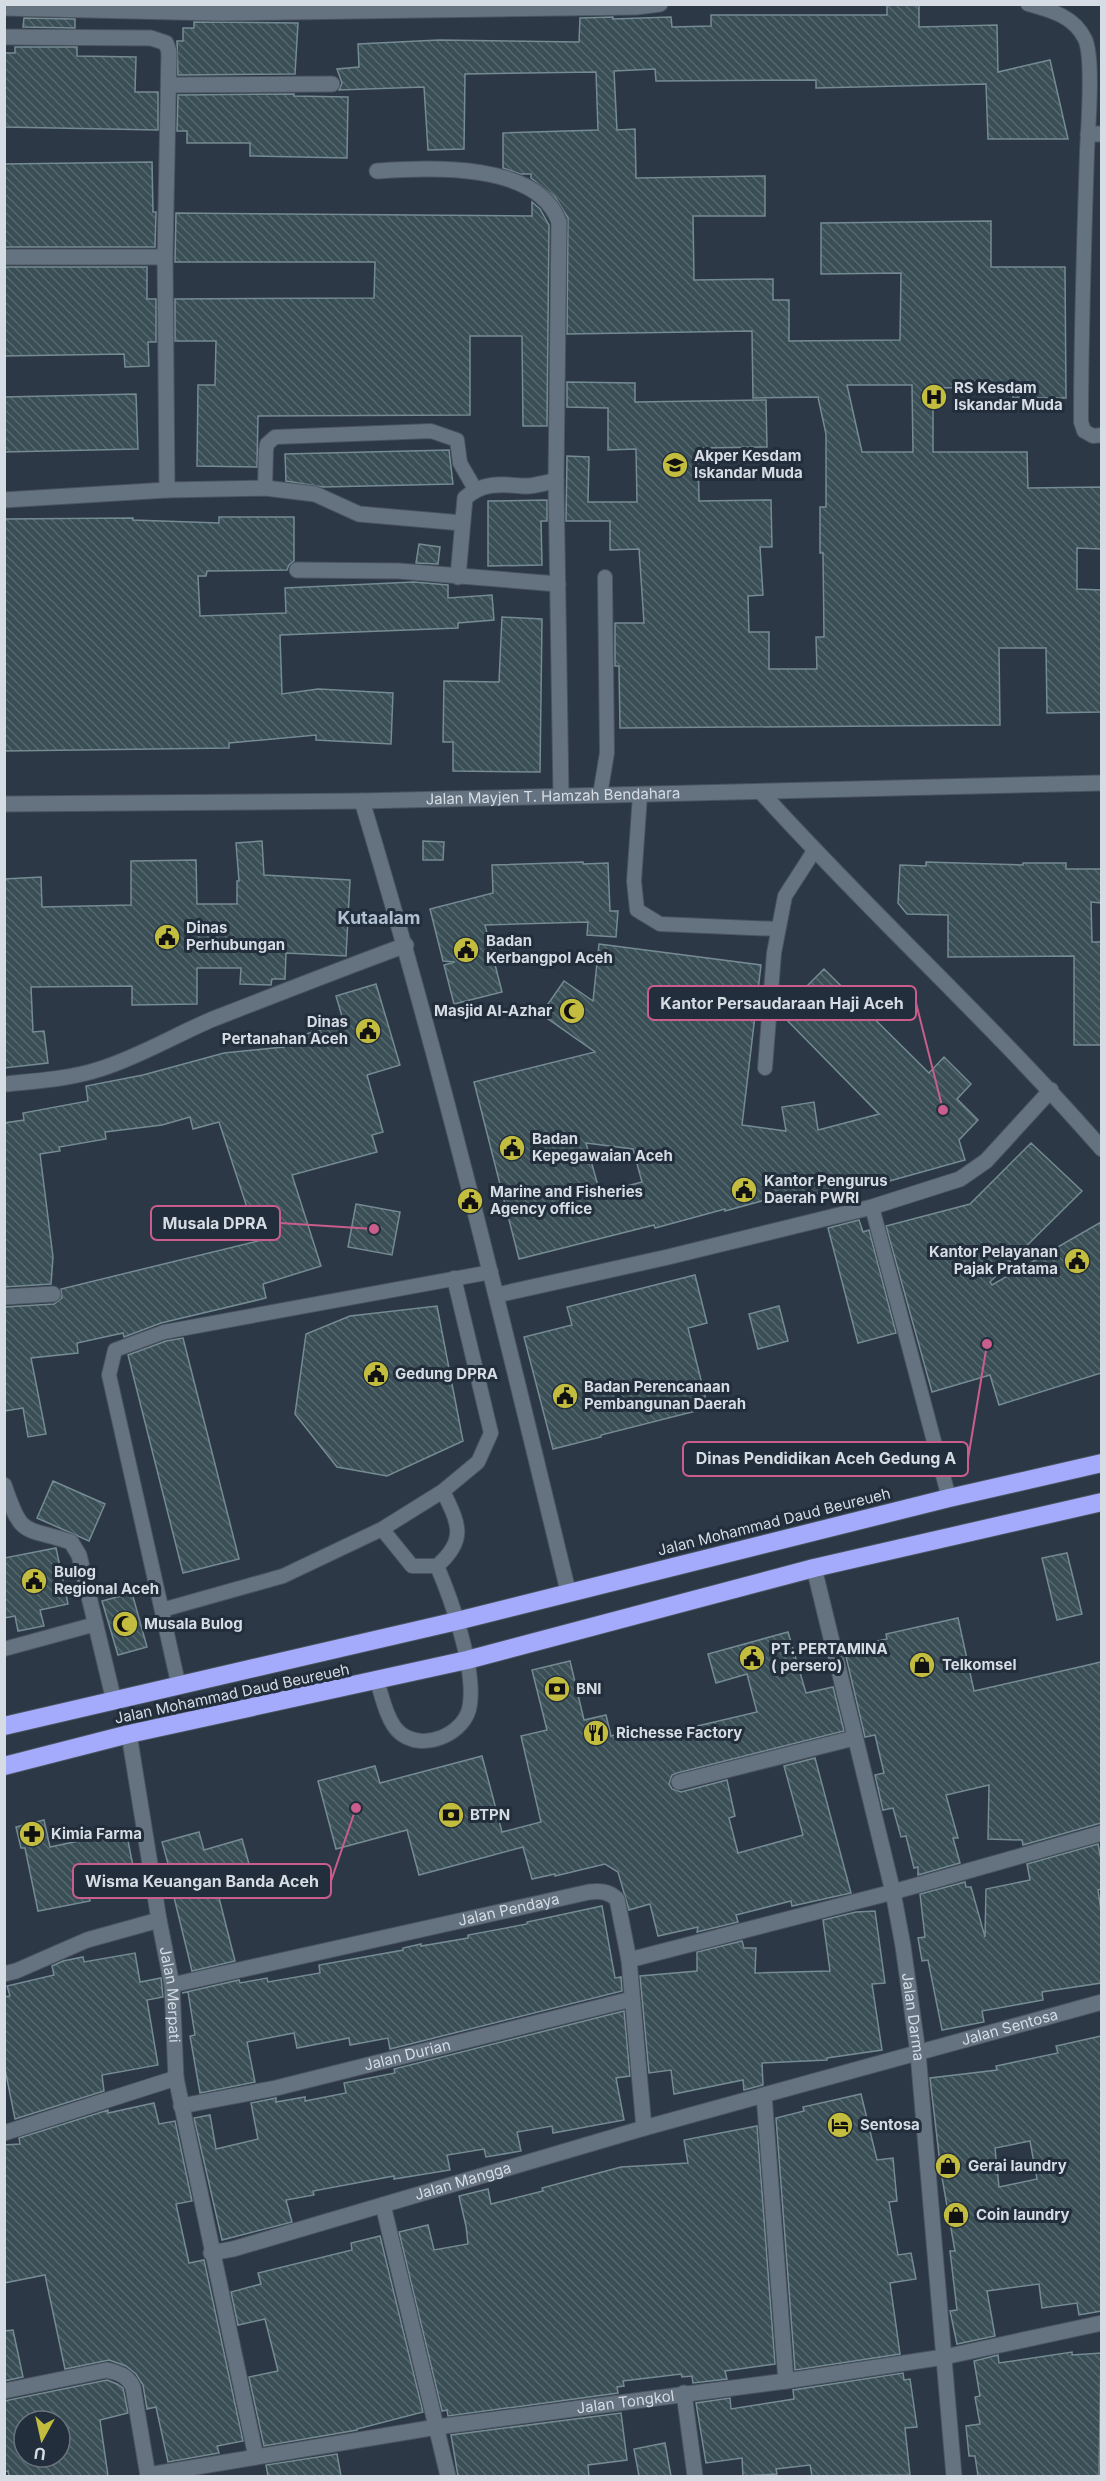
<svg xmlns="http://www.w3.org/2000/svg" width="1106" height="2481" font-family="Inter,sans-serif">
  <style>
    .building { fill: url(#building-back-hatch); stroke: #758b93; stroke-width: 1.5; fill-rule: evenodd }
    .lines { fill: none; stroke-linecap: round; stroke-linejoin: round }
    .lane-casing { stroke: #4a545f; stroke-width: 16 }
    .street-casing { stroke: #4a545f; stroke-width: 17 }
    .secondary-casing { stroke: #4a545f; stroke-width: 17 }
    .highway-casing { stroke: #4a545f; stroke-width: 20 }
    .lane { stroke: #657381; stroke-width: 14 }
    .street { stroke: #657381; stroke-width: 15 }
    .secondary { stroke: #657381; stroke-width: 15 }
    .highway { stroke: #a5abfc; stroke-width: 18 }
    .labels { text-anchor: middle; stroke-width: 6; stroke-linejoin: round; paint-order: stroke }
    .poi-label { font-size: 15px; font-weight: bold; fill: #d5dce4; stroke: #222e3b; text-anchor: start }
    .street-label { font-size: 15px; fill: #d5dce4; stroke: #222e3b }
    .quarter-label { font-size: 18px; font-weight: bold; fill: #b1c0d0; stroke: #222e3b }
    .leader { fill: none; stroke: #c95d8b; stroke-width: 2 }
    .callout-dot { fill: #c95d8b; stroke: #222e3b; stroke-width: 2 }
    .callout { fill: #222e3b; stroke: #c95d8b; stroke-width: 2 }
    .callout-label { font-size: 16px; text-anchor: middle; font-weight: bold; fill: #d5dce4 }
  </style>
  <defs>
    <pattern id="building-back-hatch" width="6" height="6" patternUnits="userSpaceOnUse" patternTransform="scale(1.5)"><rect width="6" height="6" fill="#3a4e56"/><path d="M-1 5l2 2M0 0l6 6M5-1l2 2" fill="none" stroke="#56676e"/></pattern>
  </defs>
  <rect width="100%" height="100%" fill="#2c3845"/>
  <!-- building -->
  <path class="building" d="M887,4H919V27L997,25L998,72L1050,60L1068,139H988L986,84L816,88V80L656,81L655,69L614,71L617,130L635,129L636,178L765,176V216H693L694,280L773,279V300H789V341L900,340L901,273L821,274V223L991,221V267H1065L1066,398H1013V387L933,388V452H1027L1028,488L1101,487V549L1077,548V589L1101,590V712L1047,713L1046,648H999L1000,725L620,728L619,666H615V623H644L639,549L610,550V521H566L567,456L589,457L588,502H637L636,449L608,450V408L567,407V382L635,383V402L766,400L767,447L698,448L699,501L771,500L772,547H760L763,595L748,596L749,632H769V669H817L816,637H824L823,553H820V507H826V434L818,397L753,398L752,331L567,334L568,218L555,197L531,178V174H520L503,168V133L598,130L596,72L465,74L464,149L428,150L424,87L339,90L342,83L337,69L359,67L358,44L439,40L579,42L580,18L613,17V19L671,17L672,27L711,26V15H887ZM847,385H912L913,452H862Z
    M24,18L75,19V28L23,27Z
    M194,22L298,23L295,74L178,75L177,41H183V28H194Z
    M15,47H77V56L136,57L135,92H158V130L4,127V53H15Z
    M294,94V96L348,97L347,158L250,156V143H187V131H177L178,95Z
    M152,162L153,212H156L155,247H4V164Z
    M532,202L540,209L549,225L547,426H523L522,336H470V415L258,416L257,467L197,466L198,385H215L216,341H175V299L374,298L375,262H175L176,213L532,216Z
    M4,267H147V299H156V342H148L149,366L125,367L124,354L4,356Z
    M136,394L138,449L4,452V397Z
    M449,450L453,484L323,487L286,481L285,454Z
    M547,500V521H541L542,565L488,566V501Z
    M219,517H294V561L289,565L287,570L207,571L206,576H198L200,616L286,613L285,588L414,582L448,585V598L492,595L494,620L458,623V628L280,635L282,694L318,689L393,693L391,744L316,740V735L229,743V748L4,751V519L133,518V520L219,523Z
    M419,544L440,547L438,564L416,563Z
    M502,617L542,619L540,772L453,771V742H443L444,681L499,682Z
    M262,841L264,875L350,880L346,956L286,953L285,979H272L271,985L240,984L241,968H197V1004L132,1005V986L31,987L33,1032L44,1031L48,1063L4,1068V879L41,877L42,907L131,905V861L196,860L197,904H237V881H239L236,843Z
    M423,841L444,842L443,860H423Z
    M583,862V864L608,863L610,911H618L616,937L587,935L588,922L485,925L502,992L454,1004L444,965L455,962L443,961L430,909L493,893L492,865Z
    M926,862L1023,865V863H1066V869H1101V903L1091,902L1092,942H1101V1045H1074V956L948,957V915L907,914L898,903L900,865L926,866Z
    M599,944L761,965L742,1125L786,1131L782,1107L814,1102L818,1130L879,1114L780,1013L824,969L929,1073L944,1057L971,1084L957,1099L978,1120L959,1140L965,1160L875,1185L873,1179L793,1200L791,1193L725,1211V1209L655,1228L654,1225L519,1259L474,1082L595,1052L541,1014L564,981L593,1001ZM586,1143L633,1149L642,1182L600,1193Z
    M376,984L400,1065L367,1075L383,1132L372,1135L377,1152L292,1175L321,1266L263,1284L266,1298L161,1323L124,1337L123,1333L77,1343L78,1353L31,1358L46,1434L28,1437L23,1408L4,1411V1307L54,1304L62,1298L61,1289L258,1241L219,1122L193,1129L190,1117L162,1125L105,1132L106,1139L59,1147L60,1151L40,1154L53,1257L51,1284L4,1287V1123L24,1120L23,1113L88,1101L86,1086L143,1075L224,1053L284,1047L282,1041L344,1023L336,996Z
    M1031,1143L1082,1191L990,1282L992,1285L1101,1222V1373L999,1405L990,1375L932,1392L886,1226L970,1204Z
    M356,1204L400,1212L392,1255L348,1247Z
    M859,1220L863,1232L869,1230L896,1333L858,1343L828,1228Z
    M695,1275L707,1323L688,1328L708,1408L601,1435V1437L553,1449L524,1337L572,1325L567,1307Z
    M437,1306L463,1441L387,1476L337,1467L295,1414L306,1334L350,1316Z
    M779,1306L788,1341L758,1349L749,1314Z
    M183,1338L239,1559L183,1573L128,1355L166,1341Z
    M53,1481L105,1504L89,1541L37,1518Z
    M56,1548L68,1604L40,1610L44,1626L18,1631L15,1616L4,1618V1558Z
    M1067,1553L1082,1614L1057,1620L1042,1558Z
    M132,1593L147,1647L118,1655L102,1601Z
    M958,1618L974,1691L1101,1662V1823L1023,1845L1022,1840L988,1839L989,1785L946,1795L958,1838H953L960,1863L918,1875V1867L914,1868L906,1836L901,1837L893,1808L883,1810L875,1775L884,1773L875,1735L865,1737L844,1648L887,1639L886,1634Z
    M788,1632L806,1693L833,1687L844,1731L677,1773L672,1775L669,1784L672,1789L681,1792L727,1780L735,1816L729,1818L738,1853L803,1835L784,1766L815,1758L851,1893L792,1906L791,1901L736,1915L738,1922L697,1932L698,1927L658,1936L650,1904L629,1910L618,1872L605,1864L555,1876V1874L532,1879L523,1847L419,1875L407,1830L336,1849L318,1781L375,1766L380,1783L482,1756L502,1832L541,1822L521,1736L547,1730L532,1670L570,1661L584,1720L606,1715L611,1736L643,1728L646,1738L757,1712L747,1674L716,1683L708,1654Z
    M44,1820L50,1847L126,1831L135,1876L87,1885L90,1901L38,1911L25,1848H21L16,1827Z
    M199,1832L204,1850L242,1839L249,1864L213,1874L235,1961L192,1971L171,1885H174L162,1842Z
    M1098,1844L1101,1860V1889L1098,1890L1101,1911V1983L1042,1992L1043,2000L982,2011L984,2022L942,2030L928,1960L922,1961L918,1938L925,1937L920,1894L965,1882L966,1887H971L985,1937L986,1889L1030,1880L1027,1864Z
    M602,1906L615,1978L621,1977L622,1991L390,2049L388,2038L350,2045L349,2038L297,2048L294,2033L247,2042L255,2082L200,2093L190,2036L195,2035L188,1992L182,1993L239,1980L240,1983L267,1978L268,1982L320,1973L319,1965L403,1950V1948L421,1944V1946L468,1938V1935L527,1924V1922Z
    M875,1911L885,1983L872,1984L882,2050L827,2058V2060L762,2063L763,2085L744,2090L743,2080L674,2094L671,2070L649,2073L640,1976L697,1971V1952L742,1941L744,1948H756L755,1973L830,1971L823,1920L856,1912Z
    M135,1953L140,1982L161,1978L163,1997L147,2000L158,2065L102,2075L104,2091L15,2119L4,2064V1997L10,1996L7,1986L54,1975L52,1966L63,1961L83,1957L84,1962Z
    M624,2011L630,2076L616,2078L624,2120L553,2133L552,2126L517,2132L521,2151L486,2157L484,2149L447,2155L450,2170L394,2179V2176L313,2191L314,2195L286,2200L292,2222L222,2240L194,2118L210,2115L216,2149L258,2139L251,2103L276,2098V2102L305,2097V2101L346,2093L344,2083L395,2073L394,2069Z
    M1101,2036V2311L1079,2315L1077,2303L1042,2308L1039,2284L987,2291L995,2336L957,2344L950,2311L957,2310L950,2251H955L941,2172L930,2078L997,2070L996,2066L1058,2053L1056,2046ZM1030,2141L1037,2179L999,2187L995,2148Z
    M861,2094L877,2160L893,2158L897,2201L889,2202L898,2255L911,2253L916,2279L890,2283L900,2354L795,2370L776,2118L804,2111L803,2107Z
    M154,2103L159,2124L175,2121L192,2201L176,2204L189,2263L204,2260L243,2441L217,2446L219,2453L168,2462L156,2407L147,2409L143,2385L136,2374L126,2366L109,2360L65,2369L45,2275L4,2283V2145L20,2144L19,2138L108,2110V2113Z
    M757,2126L775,2364L725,2371L727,2379L693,2383L692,2376L682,2377L681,2374L623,2381L624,2386L617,2387L618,2393L448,2416L447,2410L442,2411L399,2232L428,2225L434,2250L468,2244L466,2226L459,2196L488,2189L491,2204L543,2191L542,2188L621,2167L688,2163L684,2140Z
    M380,2236L423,2412L357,2429V2430L264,2446L249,2377L278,2371L265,2319L238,2325L231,2292L261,2284L258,2273L352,2250L351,2243Z
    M13,2330L23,2377L4,2381V2331Z
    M1072,2352V2355L1101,2353L1099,2476H978L975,2456H969L966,2426L980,2424L975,2397L980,2396L974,2361L998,2355L999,2363Z
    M903,2373L904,2380L910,2379L917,2427L905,2428L910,2475L812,2476L810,2465L776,2469L777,2474L743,2476L742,2458L706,2463L696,2403L730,2398L731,2409L794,2399L793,2390Z
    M107,2380L117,2384L123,2388L128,2413L100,2420L108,2476H9L8,2471L4,2472V2401ZM24,2421H60V2457H24Z
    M621,2413L627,2460L588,2465L589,2476H458L451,2435Z
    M665,2443L671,2476H639L634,2449Z
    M337,2454L341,2476H268L266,2465Z"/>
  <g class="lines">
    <!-- lane casing -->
    <g class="lane-casing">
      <path id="lane" d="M1028,4C1050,10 1074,16 1085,39C1094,58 1088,128 1087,152C1084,242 1081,332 1081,422L1084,431L1093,436L1102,435
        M265,488L266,450L267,444L275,437L431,431L457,440L460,463L475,489
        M600,795L607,753L605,577
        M640,795L634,881L637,910L660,924L778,929
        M765,1068L774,953L785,896L814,851
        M872,1207L949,1498
        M437,1566C468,1539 458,1523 443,1491
        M162,1610L283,1576L382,1529L443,1491L478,1462L491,1433L454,1278
        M4,1649L96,1624
        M377,1681C382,1696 387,1721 399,1732C422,1753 467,1734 470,1704C475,1667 452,1601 437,1566H412L382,1529
        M179,1687L109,1375L115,1350L164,1332L491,1272"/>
    </g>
    <!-- street casing -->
    <g class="street-casing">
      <g id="street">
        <path d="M4,8L218,13L636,7L660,4"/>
        <path d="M4,37L151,38L166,43L169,52L165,257L167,490"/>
        <path d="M169,85L332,84"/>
        <path d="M1088,134H1102"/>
        <path d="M377,171C428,168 538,161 559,222L556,481L561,796"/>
        <path d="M4,257H165"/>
        <path d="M4,500L167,490L265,488L315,494L359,514L462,523"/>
        <path d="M297,570L399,571L558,584"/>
        <path d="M458,577L465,498C482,482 501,484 523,486C533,487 546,482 556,481"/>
        <path d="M761,792C871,914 994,1025 1102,1149"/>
        <path d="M362,801C441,1062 504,1326 568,1591"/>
        <path d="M4,1084C36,1081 70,1079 100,1069C139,1057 175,1035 213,1019C277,994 341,969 406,945"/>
        <path d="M497,1295L668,1257L872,1207L960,1179L986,1161L1051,1090"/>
        <path d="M4,1297L53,1294"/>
        <path d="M4,1485C22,1538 22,1526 71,1542L79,1555L114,1701"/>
        <path id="s1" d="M814,1568L893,1892L903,1946L918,2053L954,2476"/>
        <path id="s2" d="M129,1734L159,1920L172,1985L176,2078L256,2457"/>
        <path d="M679,1782L854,1738"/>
        <path d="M629,1960L893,1892L1102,1833"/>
        <path d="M4,1974L16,1971L87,1940L159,1920"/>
        <path id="s3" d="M172,1985L589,1892C601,1891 608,1891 617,1899L629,1960L644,2128"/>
        <path d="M764,2095L786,2381"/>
        <path id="s4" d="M181,2106L276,2088L632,1999"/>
        <path d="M4,2133L176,2078"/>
        <path d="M383,2205L448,2476"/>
        <path id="s5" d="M211,2253L233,2249L644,2128L1102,2002"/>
        <path d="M4,2391L107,2370C119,2373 127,2375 133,2387L148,2476"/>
        <path d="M684,2393L695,2476"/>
        <path id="s6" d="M148,2475L437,2427L786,2381L944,2357L1102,2323"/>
      </g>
    </g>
    <!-- secondary casing -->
    <g class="secondary-casing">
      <g id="secondary">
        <path id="s7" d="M4,804L362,801L1102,783"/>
      </g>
    </g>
    <!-- highway casing -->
    <g class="highway-casing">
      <path id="highway" d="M4,1726L457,1621L949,1498L1102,1463
        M4,1766L129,1734L467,1660L814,1568L1102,1502"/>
    </g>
    <!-- lane -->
    <use href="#lane" class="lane"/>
    <!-- street -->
    <use href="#street" class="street"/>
    <!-- secondary -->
    <use href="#secondary" class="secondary"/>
    <!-- highway -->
    <use href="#highway" class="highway"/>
  </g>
  <!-- icons -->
  <defs>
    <g id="hospital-disc" transform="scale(1.35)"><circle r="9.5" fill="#c3bd3f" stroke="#222e3b"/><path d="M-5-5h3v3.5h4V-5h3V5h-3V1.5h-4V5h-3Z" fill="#111"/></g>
    <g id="university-disc" transform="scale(1.35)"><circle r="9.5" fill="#c3bd3f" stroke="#222e3b"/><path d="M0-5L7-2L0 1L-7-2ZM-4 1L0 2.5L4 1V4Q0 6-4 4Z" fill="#111"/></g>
    <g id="civic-disc" transform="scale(1.35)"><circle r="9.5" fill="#c3bd3f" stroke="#222e3b"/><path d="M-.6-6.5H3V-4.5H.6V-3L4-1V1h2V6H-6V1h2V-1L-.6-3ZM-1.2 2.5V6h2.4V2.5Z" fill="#111"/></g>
    <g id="mosque-disc" transform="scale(1.35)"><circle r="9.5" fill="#c3bd3f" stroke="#222e3b"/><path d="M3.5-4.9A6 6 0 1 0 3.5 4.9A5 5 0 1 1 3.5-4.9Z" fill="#111"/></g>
    <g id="shop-disc" transform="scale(1.35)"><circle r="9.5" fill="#c3bd3f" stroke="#222e3b"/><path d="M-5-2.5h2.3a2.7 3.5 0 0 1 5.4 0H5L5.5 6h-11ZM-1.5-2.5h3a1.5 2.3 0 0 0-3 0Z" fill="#111"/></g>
    <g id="bank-disc" transform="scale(1.35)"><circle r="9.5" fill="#c3bd3f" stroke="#222e3b"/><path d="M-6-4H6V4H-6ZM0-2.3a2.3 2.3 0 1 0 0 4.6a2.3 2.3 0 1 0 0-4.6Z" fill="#111"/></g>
    <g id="restaurant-disc" transform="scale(1.35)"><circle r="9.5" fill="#c3bd3f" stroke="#222e3b"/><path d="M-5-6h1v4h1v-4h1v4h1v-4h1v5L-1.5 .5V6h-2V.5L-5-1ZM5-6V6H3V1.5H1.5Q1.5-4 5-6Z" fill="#111"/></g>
    <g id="pharmacy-disc" transform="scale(1.35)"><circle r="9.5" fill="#c3bd3f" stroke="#222e3b"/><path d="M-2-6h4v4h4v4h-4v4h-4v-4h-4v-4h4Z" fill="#111"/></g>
    <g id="hotel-disc" transform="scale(1.35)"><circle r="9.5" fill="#c3bd3f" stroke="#222e3b"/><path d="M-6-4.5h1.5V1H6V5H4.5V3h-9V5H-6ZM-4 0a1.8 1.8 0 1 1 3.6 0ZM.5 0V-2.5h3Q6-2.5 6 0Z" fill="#111"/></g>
  </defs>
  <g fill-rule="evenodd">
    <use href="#hospital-disc" x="934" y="397"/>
    <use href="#university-disc" x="675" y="465"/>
    <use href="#civic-disc" x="167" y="937"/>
    <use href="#civic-disc" x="466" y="950"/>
    <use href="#mosque-disc" x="572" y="1011"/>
    <use href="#civic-disc" x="368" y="1031"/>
    <use href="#civic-disc" x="512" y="1148"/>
    <use href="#civic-disc" x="744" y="1190"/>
    <use href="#civic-disc" x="470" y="1201"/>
    <use href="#civic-disc" x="1077" y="1261"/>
    <use href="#civic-disc" x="376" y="1374"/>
    <use href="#civic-disc" x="565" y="1396"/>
    <use href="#civic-disc" x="34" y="1581"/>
    <use href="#mosque-disc" x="125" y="1624"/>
    <use href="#civic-disc" x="752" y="1658"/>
    <use href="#shop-disc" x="922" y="1665"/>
    <use href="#bank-disc" x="557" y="1689"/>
    <use href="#restaurant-disc" x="596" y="1733"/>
    <use href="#bank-disc" x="451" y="1815"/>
    <use href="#pharmacy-disc" x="32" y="1834"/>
    <use href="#hotel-disc" x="840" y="2125"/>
    <use href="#shop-disc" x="948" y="2166"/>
    <use href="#shop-disc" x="956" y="2215"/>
  </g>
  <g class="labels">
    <!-- poi labels -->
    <g class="poi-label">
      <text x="954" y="393">RS Kesdam<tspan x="954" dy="17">Iskandar Muda</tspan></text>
      <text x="694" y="461">Akper Kesdam<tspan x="694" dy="17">Iskandar Muda</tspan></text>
      <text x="186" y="933">Dinas<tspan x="186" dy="17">Perhubungan</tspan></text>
      <text x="486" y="946">Badan<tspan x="486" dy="17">Kerbangpol Aceh</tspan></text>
      <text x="552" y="1016" text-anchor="end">Masjid Al-Azhar</text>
      <text x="348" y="1027" text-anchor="end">Dinas<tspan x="348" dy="17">Pertanahan Aceh</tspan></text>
      <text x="532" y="1144">Badan<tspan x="532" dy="17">Kepegawaian Aceh</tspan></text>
      <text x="764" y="1186">Kantor Pengurus<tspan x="764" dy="17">Daerah PWRI</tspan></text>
      <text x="490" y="1197">Marine and Fisheries<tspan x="490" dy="17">Agency office</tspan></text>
      <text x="1058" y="1257" text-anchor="end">Kantor Pelayanan<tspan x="1058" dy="17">Pajak Pratama</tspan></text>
      <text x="395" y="1379">Gedung DPRA</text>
      <text x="584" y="1392">Badan Perencanaan<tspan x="584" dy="17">Pembangunan Daerah</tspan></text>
      <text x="54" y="1577">Bulog<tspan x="54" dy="17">Regional Aceh</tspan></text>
      <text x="144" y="1629">Musala Bulog</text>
      <text x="771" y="1654">PT. PERTAMINA<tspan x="771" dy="17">( persero)</tspan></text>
      <text x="942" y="1670">Telkomsel</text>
      <text x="576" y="1694">BNI</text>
      <text x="616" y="1738">Richesse Factory</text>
      <text x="470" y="1820">BTPN</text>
      <text x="51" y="1839">Kimia Farma</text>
      <text x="860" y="2130">Sentosa</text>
      <text x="968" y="2171">Gerai laundry</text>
      <text x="976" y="2220">Coin laundry</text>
    </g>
    <!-- street labels -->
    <g class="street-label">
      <text dy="5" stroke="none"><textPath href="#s7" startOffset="549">Jalan Mayjen T. Hamzah Bendahara</textPath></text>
      <text transform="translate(774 1522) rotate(-14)" y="5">Jalan Mohammad Daud Beureueh</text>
      <text transform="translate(232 1694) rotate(-12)" y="5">Jalan Mohammad Daud Beureueh</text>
      <text dy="5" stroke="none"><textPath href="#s3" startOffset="345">Jalan Pendaya</textPath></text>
      <text dy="5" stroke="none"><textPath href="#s2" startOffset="264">Jalan Merpati</textPath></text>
      <text dy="5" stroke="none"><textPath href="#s1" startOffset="460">Jalan Darma</textPath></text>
      <text dy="5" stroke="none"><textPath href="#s5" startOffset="830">Jalan Sentosa</textPath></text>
      <text dy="5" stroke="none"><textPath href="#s4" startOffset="232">Jalan Durian</textPath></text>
      <text dy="5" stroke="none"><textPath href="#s5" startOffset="262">Jalan Mangga</textPath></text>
      <text dy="5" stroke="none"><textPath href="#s6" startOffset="483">Jalan Tongkol</textPath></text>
    </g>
    <!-- quarter labels -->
    <g class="quarter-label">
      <text x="379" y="924">Kutaalam</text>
    </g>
  </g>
  <!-- callouts -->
  <path class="leader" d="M943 1110L916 1003M374 1229L280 1223M987 1344L968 1459M356 1808L331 1881"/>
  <g class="callout-dot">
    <circle cx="943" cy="1110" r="6"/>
    <circle cx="374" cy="1229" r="6"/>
    <circle cx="987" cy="1344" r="6"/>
    <circle cx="356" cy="1808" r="6"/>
  </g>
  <g class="callout">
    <rect x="648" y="986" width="268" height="34" rx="6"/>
    <rect x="151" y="1206" width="129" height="34" rx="6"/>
    <rect x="683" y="1442" width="285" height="34" rx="6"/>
    <rect x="73" y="1864" width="258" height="34" rx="6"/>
  </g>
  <g class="callout-label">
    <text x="782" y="1009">Kantor Persaudaraan Haji Aceh</text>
    <text x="215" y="1229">Musala DPRA</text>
    <text x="826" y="1464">Dinas Pendidikan Aceh Gedung A</text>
    <text x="202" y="1887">Wisma Keuangan Banda Aceh</text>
  </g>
  <!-- border -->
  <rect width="1106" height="2481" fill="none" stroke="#d5dce4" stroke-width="12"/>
  <!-- north arrow -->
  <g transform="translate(42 2439) rotate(188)"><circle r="28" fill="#222e3b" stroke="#6a747f" stroke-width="1.5"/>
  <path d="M0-4.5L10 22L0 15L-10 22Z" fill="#c3bd3f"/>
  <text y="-9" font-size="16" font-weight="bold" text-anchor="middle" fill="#d5dce4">U</text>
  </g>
</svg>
